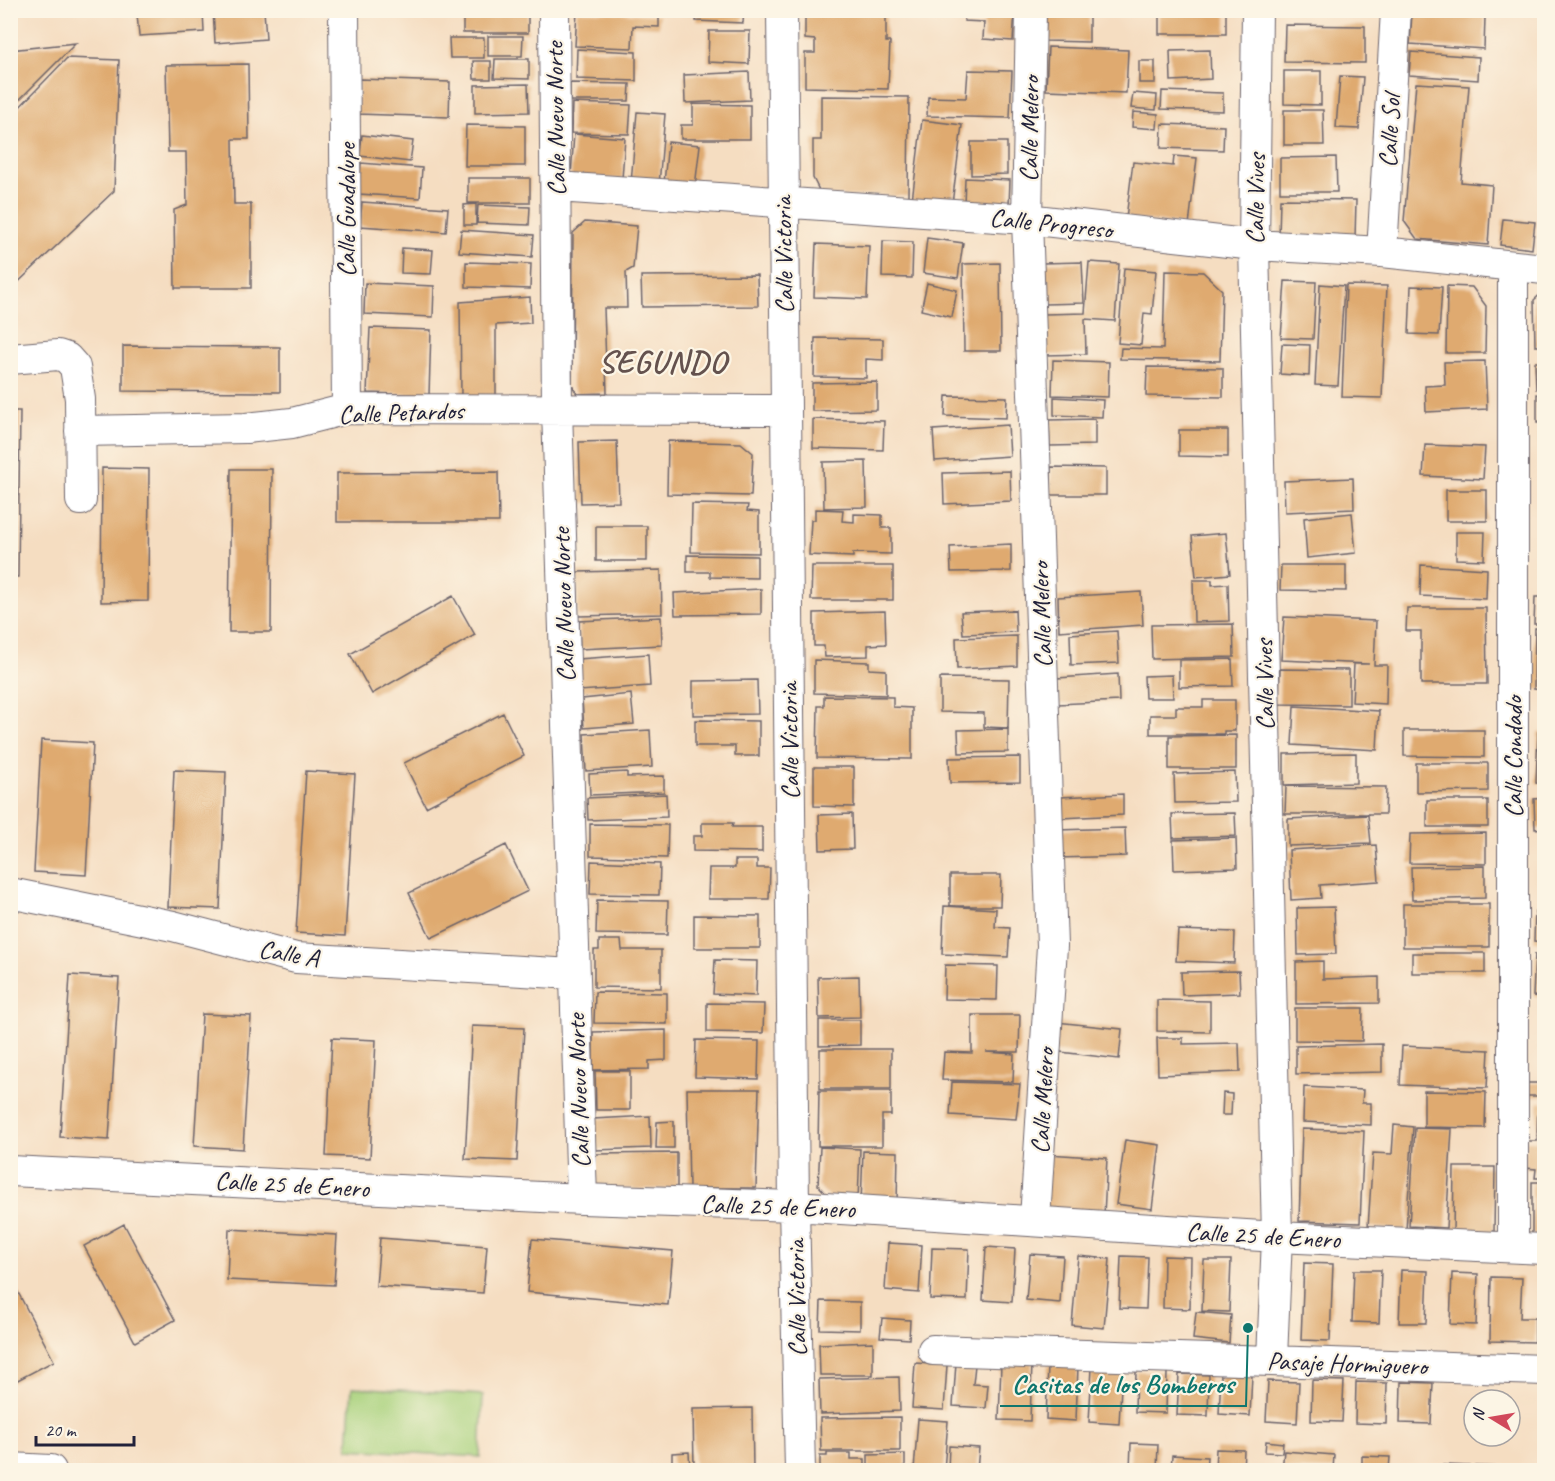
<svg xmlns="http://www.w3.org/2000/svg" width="1555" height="1481" font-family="Caveat,sans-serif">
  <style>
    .green { fill: #a9d27d; stroke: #667a5c; stroke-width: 1.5 }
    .building { fill: #dfaa70 }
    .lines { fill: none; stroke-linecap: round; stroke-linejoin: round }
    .street-casing { stroke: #6c636a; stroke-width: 32 }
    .street { stroke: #fff; stroke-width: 30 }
    .labels { text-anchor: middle; stroke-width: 4.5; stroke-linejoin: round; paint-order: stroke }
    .street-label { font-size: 26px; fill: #22223b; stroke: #fcf5e5 }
    .district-label { font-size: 32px; font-weight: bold; letter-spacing: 1.5px; fill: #64524e; stroke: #fcf5e5 }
    .leader { fill: none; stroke: #0f766e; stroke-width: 2 }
    .callout-dot { fill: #0f766e; stroke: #fcf5e5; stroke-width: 2 }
    .callout-label { font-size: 27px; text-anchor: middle; font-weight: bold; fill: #0f766e; stroke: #fcf5e5; stroke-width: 4.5; stroke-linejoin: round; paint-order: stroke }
  </style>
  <rect width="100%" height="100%" fill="#fcf5e5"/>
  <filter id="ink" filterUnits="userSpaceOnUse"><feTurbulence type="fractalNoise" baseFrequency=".0167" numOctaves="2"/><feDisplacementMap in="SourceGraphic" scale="12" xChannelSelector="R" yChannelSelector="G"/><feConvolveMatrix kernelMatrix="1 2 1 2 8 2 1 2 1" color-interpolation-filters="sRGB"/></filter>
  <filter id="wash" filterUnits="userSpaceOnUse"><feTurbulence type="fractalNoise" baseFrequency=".008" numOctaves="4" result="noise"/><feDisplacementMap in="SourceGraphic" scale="24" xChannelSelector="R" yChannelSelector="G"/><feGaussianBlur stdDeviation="1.35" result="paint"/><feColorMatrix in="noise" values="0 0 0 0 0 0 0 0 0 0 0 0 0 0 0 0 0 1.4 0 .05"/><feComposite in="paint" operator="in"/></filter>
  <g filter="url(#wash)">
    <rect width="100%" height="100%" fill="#f5ddc1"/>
    <!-- green -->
    <path class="green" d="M352,1387L483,1395L480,1457L348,1449Z"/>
    <g id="blocks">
      <!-- building -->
      <path class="building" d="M213,10H264L266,39L215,43Z
        M463,10H528V33H463Z
        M682,10H744L743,23L696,21L697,14L681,13Z
        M805,10H886V42H890L888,89L805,87V53H815V40L805,39Z
        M965,10H1015L1013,41L983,39L984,22L964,21Z
        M1159,10H1226V34H1159Z
        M203,11L204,32L139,36L137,14Z
        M577,11L659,15V27L633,26L632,48L575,46Z
        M1046,11L1089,12V42L1045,41Z
        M1412,13L1485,17L1484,49L1410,44Z
        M1285,25L1365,26V63L1284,62Z
        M709,31H750L749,64L708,62Z
        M488,36H523L522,56H488Z
        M449,38H484V58H450Z
        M76,43L10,109V50Z
        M1048,47L1128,50L1126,93L1046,90Z
        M577,49L636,52V81L576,79Z
        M1210,50L1211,79L1171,81L1170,51Z
        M1411,52L1479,57L1478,80L1409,75Z
        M67,58L119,60L114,191L10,290V117Z
        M495,59H529V79L494,78Z
        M473,61H491V79H474Z
        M1139,61H1155V83H1139Z
        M248,64L249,139H233L234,204H251V288H175L174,210L187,205L186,152H168L166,65Z
        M968,70L1012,71L1010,118L927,116L928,97L966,98Z
        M1284,71H1321V105L1284,104Z
        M749,72L750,100L685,103L684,75Z
        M1340,76L1363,77L1359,129L1336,128Z
        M359,79L450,82L449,117L357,114Z
        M570,83L630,84L629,101H570Z
        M1416,83L1469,86L1461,182L1492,185L1488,245L1417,239L1404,221Z
        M528,84L529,112L475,113V85Z
        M1162,91L1223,93V111L1161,109Z
        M1133,93L1157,95L1156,110L1131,108Z
        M821,96L909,97L908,196H822L813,178V140H821Z
        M572,103L631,105L629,134L571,133Z
        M693,104L750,105V139H681V125H693Z
        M1284,110H1323L1324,145H1284Z
        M637,112L665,114L659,185L631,183Z
        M1133,112L1158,114L1157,129L1132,127Z
        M922,120L962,125L952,204L912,200Z
        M1162,124L1224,126L1223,150L1161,148Z
        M466,125L525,126V166H465Z
        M574,134L625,138L622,179L571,176Z
        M362,135L413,141L410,162L360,156Z
        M668,142L700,145L695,187L664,183Z
        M971,142H1007V174L971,175Z
        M1174,156L1197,158L1189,225L1126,218L1133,162L1173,166Z
        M1336,157L1337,192H1280V158Z
        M361,163L422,168L420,198L359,194Z
        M468,178H530V203H468Z
        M965,178L1010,180L1009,206L964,204Z
        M1280,199L1356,200L1355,239L1279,238Z
        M362,202L448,208L446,232L360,226Z
        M476,204V225H464V205Z
        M478,205L530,207L529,225L477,223Z
        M1503,219L1535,222L1532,249L1500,245Z
        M585,222L637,226L633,268L626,272L627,308H604L607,393L577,394L572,385L573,233Z
        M461,230L534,235L532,257L459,252Z
        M927,238L963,243L958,278L923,273Z
        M883,241L913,242L912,278L882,277Z
        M816,244L869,246L867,299L814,297Z
        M402,248L433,250L431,274L401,273Z
        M466,262L531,264L530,289L466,287Z
        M1082,262L1084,303L1044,304L1042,263Z
        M1089,262L1119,264L1115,321L1085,319L1086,354L1046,355L1045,314L1085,313Z
        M1000,263L1001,351H964L963,264Z
        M1124,268L1156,271L1152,314L1144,313L1141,345L1118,343Z
        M1165,271L1203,272L1222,290L1220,361L1120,359L1121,348L1163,349Z
        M757,275L758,306L642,307L641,276Z
        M1285,281L1316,282L1313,339L1281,338Z
        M365,283L434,286L433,317L364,314Z
        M927,283L957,290L952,317L921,310Z
        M1320,284L1344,286L1338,386L1315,385Z
        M1346,285L1387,286L1382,398L1342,397Z
        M1411,286L1442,287L1439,335L1409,334Z
        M1447,286L1472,287L1486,306L1485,353H1446Z
        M1544,291V346H1535L1534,300Z
        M530,297L531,323L496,325V397H461L460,302Z
        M370,328L431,330L429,395L367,393Z
        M815,338L883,339V360L866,359V378L814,377Z
        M1282,344L1310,345L1309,376L1280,374Z
        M123,346L280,347V392L123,391Z
        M1053,360L1109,362L1108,397L1052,395Z
        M1485,361L1487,409L1426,412L1425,386L1445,385L1444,362Z
        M1535,362H1544V388L1536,389Z
        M1147,367L1223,368V397L1146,396Z
        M877,382V410L812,411V383Z
        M1537,394H1544V423H1537Z
        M946,396L1007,397L1006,418L945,416Z
        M1054,397L1103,400L1102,417L1054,415Z
        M10,411H20L18,577H10Z
        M813,419L884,421L883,450L813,448Z
        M1095,419V445L1050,446L1049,420Z
        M1008,425L1010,456L935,461L933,430Z
        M1179,430H1228V457L1179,456Z
        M1539,433H1544V464H1539Z
        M617,441L619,502L581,503L579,442Z
        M668,441L741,443L753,453L751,496L667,494Z
        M1425,445L1485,447L1483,479L1423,476Z
        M866,461L867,507L824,508L823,462Z
        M1051,467L1106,468V495H1051Z
        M102,468L149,469L148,601L101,602Z
        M231,469H272L271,632H229Z
        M1010,471L1011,501L944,504L943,473Z
        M498,472L499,522H337V473Z
        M1353,478L1354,509L1285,512L1284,481Z
        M1446,490H1487V521H1446Z
        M692,504L748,505L747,511L759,512V553L691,552Z
        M815,509L843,510L842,521L854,522V514L882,515V528H891V554L853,553V557L809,555L811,520H815Z
        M1352,513L1356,553L1307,558L1304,518Z
        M596,526H647V561H596Z
        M1456,532H1485L1484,560L1456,559Z
        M1226,533L1230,574L1196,577L1192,536Z
        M1011,544V571L951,572L950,547Z
        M687,555L757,556V578L710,577V572H687Z
        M1281,565H1346V591L1280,590Z
        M1421,565L1487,569L1486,599L1420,596Z
        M812,566H893V600H811Z
        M661,570L662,614L578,616L577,572Z
        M1193,580H1212V585L1228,584L1229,621L1194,622Z
        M761,589V614L675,615L674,593Z
        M1141,592L1143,625L1059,631L1058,597Z
        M453,596L475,635L372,694L350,654Z
        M1535,597H1544V624H1534Z
        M1407,608H1486L1487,684H1421V631H1406Z
        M1015,610L1016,632L963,634L961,612Z
        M885,611L886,644L868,645V656L825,657L824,646H814V613Z
        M661,617L662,645L580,649L579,621Z
        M1284,617L1376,621L1374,665H1387L1386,704L1352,702L1354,664H1369L1281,660Z
        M1233,624L1234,657L1152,659L1151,625Z
        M1535,628H1544V690L1534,689Z
        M1117,631L1119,663L1071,665L1070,634Z
        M1017,636V666L957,669L956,638Z
        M648,654L650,686L579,691L578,659Z
        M1232,659L1233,686L1179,687V660Z
        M814,660L869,662V669L886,670V695L814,693Z
        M1280,669L1349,670V705L1279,704Z
        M1118,674L1119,701L1058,704L1057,678Z
        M1172,675L1173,698H1145L1144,676Z
        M940,678L1009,679L1008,728L984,727V713L940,712Z
        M757,680L758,714L693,715V681Z
        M631,694L634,724L584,728L582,699Z
        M824,696L893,697V707L912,708V759L817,758L818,706H824Z
        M1203,700H1235V731H1224V734H1150V715H1176V707H1203Z
        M1294,706L1379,711L1377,750L1292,745Z
        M503,713L524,756L426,807L404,763Z
        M695,720L759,721V756H735V746H695Z
        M1008,729V752L959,753L958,730Z
        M650,730L652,767L586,771L584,734Z
        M1404,730H1484V757L1404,756Z
        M1538,732H1544V784L1536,783Z
        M1236,735V769H1169V736Z
        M41,740L93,743L86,875L34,872Z
        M1356,753V783L1284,785V754Z
        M1020,757V782L950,783L949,758Z
        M1416,763H1488V791L1416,792Z
        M814,767H854V807L814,806Z
        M174,770L226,772L220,909L168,907Z
        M306,771L355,774L345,936L296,933Z
        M627,772V777L664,776V792L590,795L589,774Z
        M1235,772L1236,802L1175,803L1174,774Z
        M1286,786L1386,787L1385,814H1285Z
        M666,794L667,817L588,820L587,798Z
        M1123,794V815L1061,818L1060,797Z
        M1544,798V828L1535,829L1534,799Z
        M1427,800H1488V827H1427Z
        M1235,813L1236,836L1173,838L1172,814Z
        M852,814L853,849L820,850L819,815Z
        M1368,815L1371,843L1288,846V819Z
        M702,823H733L732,827H762V852L693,851V836H702Z
        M590,824L668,825L667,858L590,856Z
        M1125,828L1126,856L1058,858L1057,830Z
        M1486,833V864L1409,863L1410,834Z
        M1236,838L1237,868L1174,870L1173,840Z
        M506,845L528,891L431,938L409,893Z
        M1376,845L1379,881L1320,885L1321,898L1291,900L1289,850Z
        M735,860H757V868H770L769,899H708L709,868H735Z
        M591,861L660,864L659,895L590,894Z
        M1485,866V898L1412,900L1411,867Z
        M950,875H1001L1000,906H950Z
        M597,900L668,901L667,935L596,934Z
        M1403,904H1489V947H1403Z
        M944,906L996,909L995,927L1010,928L1008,957L942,954Z
        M1334,907L1336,954L1298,955L1297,908Z
        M1535,911H1544V942L1534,941Z
        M694,915L760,916V948H694Z
        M1178,930L1235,932L1234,963L1176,961Z
        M599,940H621L622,950H661V988L594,987V950H599Z
        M1412,953H1485V973H1412Z
        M1535,954L1544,955V997L1533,996Z
        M715,960L757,961L756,996L713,994Z
        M1323,961V979L1379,977V1003L1296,1004V962Z
        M945,965L998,966L997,1000L944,999Z
        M1239,971L1240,993L1182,995L1181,972Z
        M70,975L119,978L109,1140L60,1137Z
        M859,976L860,1017L819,1018L818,977Z
        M595,992L667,993V1024L594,1023Z
        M1157,1000L1210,1001V1032L1157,1031Z
        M707,1003L764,1004L763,1033L707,1032Z
        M1295,1008H1363L1362,1041L1295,1040Z
        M202,1014L251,1016L243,1149L194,1146Z
        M972,1015H1020L1019,1052H986L1014,1054L1013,1082L942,1080L944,1052L972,1053Z
        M819,1020H860V1045L819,1046Z
        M1056,1022L1122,1029L1119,1059L1052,1051Z
        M472,1026L524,1028L517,1161L465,1159Z
        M666,1030V1060L649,1061V1069L593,1070V1032Z
        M332,1038L376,1040L370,1158L326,1156Z
        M1157,1038H1183V1044L1239,1043L1240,1072L1158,1075Z
        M696,1040L759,1041L758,1079L695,1077Z
        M1382,1044V1072L1296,1074V1046Z
        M1402,1046L1489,1050L1487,1088L1400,1085Z
        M820,1049H891V1089H820Z
        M595,1071H630V1110H596Z
        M952,1082L1020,1084L1016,1119L950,1115Z
        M1528,1083H1544V1096H1528Z
        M1304,1087L1363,1090L1362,1103H1371V1125L1303,1122Z
        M687,1089H759L756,1188H689Z
        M819,1091H891V1115H882V1146H818Z
        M1424,1091L1486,1092L1485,1128L1424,1127Z
        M1223,1093L1232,1094L1231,1115H1222Z
        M1538,1102L1544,1103V1178H1535L1536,1169L1525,1168L1526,1141H1537Z
        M650,1116L651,1148L595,1150L593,1119Z
        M674,1121V1148H656L657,1122Z
        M1394,1125L1413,1127L1406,1230L1368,1227L1373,1153L1392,1154Z
        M1415,1128L1452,1129L1446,1228L1409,1226Z
        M1302,1129L1364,1131L1360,1223L1299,1221Z
        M1125,1140L1160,1145L1152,1209L1116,1204Z
        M820,1147L860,1149L858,1200L830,1198L818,1185Z
        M863,1151L898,1152L897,1204L861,1203Z
        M677,1153V1189H596V1154Z
        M1048,1154L1107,1158L1104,1215L1044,1211Z
        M1454,1167H1495L1494,1233H1453Z
        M1532,1182H1544V1234H1532Z
        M124,1224L175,1320L135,1342L84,1246Z
        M229,1229L337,1235L334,1285L227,1280Z
        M380,1238L487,1246L483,1293L376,1286Z
        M532,1239L673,1251L668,1305L527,1292Z
        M888,1243L922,1245L919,1293L885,1290Z
        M986,1247L1015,1249L1012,1302L983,1300Z
        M932,1248L969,1249L967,1300L930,1299Z
        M1030,1254L1063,1256L1060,1303L1026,1300Z
        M1078,1256L1110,1259L1104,1328L1072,1325Z
        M1121,1256L1148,1257L1146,1309L1119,1308Z
        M1164,1256L1191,1257L1190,1309L1163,1308Z
        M1204,1260H1231L1229,1312L1202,1311Z
        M1304,1263L1333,1264L1330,1341L1301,1340Z
        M1354,1270H1381L1379,1323L1352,1322Z
        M1401,1270L1428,1271L1426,1323H1399Z
        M1452,1273L1478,1274L1476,1325L1450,1324Z
        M10,1277L54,1361L10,1384Z
        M1491,1277L1522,1278L1520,1318H1535V1342L1490,1341Z
        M821,1301L860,1302V1330L820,1329Z
        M1196,1312L1231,1315L1229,1343L1193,1339Z
        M882,1318L910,1320L909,1339L880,1337Z
        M873,1342V1375H820L819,1344Z
        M915,1363L947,1365L944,1410L912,1408Z
        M956,1363L975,1365L973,1384L988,1385L986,1408L953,1406Z
        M1001,1363H1032L1030,1421L999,1420Z
        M1048,1365L1078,1366L1076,1421L1046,1419Z
        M1092,1368L1122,1369L1119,1424L1089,1422Z
        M1136,1371L1167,1372L1166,1413L1135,1412Z
        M1179,1374L1209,1375L1208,1416L1177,1415Z
        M1221,1374L1252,1375L1250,1416L1219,1414Z
        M899,1377L900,1411L820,1414L819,1379Z
        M1312,1380L1344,1381L1342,1422L1311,1421Z
        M1268,1381L1299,1382L1297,1423L1266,1421Z
        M1356,1382L1387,1383L1386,1424L1355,1423Z
        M1401,1382L1433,1383L1431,1424L1400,1423Z
        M752,1408L753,1470H694L693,1409Z
        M900,1417V1451H821L820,1418Z
        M918,1419L948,1421L944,1470H914Z
        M1266,1441L1283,1443L1282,1453L1265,1452Z
        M1131,1443L1158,1444L1157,1470H1130Z
        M949,1446L979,1448L977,1470H948Z
        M1216,1449L1244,1450L1243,1470H1215Z
        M1284,1451L1334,1455L1333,1470H1282Z
        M689,1452L690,1469H672V1453Z
        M827,1453H851V1459H865V1470H820V1456H827Z
        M905,1454V1470H868V1455Z
        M1172,1455L1207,1457L1206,1470H1171Z
        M1362,1456L1390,1457L1389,1470H1362Z
        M1443,1465L1470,1466V1470H1442Z
        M1476,1466L1504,1467V1470H1476Z"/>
    </g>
  </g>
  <g filter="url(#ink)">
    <use href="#blocks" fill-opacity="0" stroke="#6c636a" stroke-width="1.5"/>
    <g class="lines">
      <!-- street casing -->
      <g class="street-casing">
        <path id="street" d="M344,10L347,409
          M554,10L557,409L582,1199
          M782,10L794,1206L800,1470
          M1031,10L1027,219L1052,946L1035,1219
          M1257,10L1254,245L1277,1237L1272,1359
          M557,187L1027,219L1254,245L1382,252L1544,269
          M1382,252L1396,10
          M1513,267V1247
          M10,359L58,355L67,358L75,367L80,399L81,500
          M80,431L246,428L292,423L347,409L786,410
          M10,893L173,926L296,958L573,974
          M10,1171L582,1199L794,1206L1277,1237L1544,1249
          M933,1350L1544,1370
          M10,1468L51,1470"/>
      </g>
      <!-- street -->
      <use href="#street" class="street"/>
    </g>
  </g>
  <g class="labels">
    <!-- street labels -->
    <g class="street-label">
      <text transform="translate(555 119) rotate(-91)" y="9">Calle Nuevo Norte</text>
      <text transform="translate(1029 129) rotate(-89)" y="9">Calle Melero</text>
      <text transform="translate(1389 131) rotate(-87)" y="9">Calle Sol</text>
      <text transform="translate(1255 199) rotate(-89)" y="9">Calle Vives</text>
      <text transform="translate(346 210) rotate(-90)" y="9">Calle Guadalupe</text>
      <text transform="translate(1051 223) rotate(6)" y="9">Calle Progreso</text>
      <text transform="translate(783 255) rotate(-91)" y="9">Calle Victoria</text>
      <text transform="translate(401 412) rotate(-2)" y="9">Calle Petardos</text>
      <text transform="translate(563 605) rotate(-92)" y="9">Calle Nuevo Norte</text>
      <text transform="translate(1041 615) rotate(-92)" y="9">Calle Melero</text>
      <text transform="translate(1264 685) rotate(-91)" y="9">Calle Vives</text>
      <text transform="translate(789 741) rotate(-91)" y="9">Calle Victoria</text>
      <text transform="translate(1513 757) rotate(-90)" y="9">Calle Condado</text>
      <text transform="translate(289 953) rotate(10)" y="9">Calle A</text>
      <text transform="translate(578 1091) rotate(-92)" y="9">Calle Nuevo Norte</text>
      <text transform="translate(1042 1101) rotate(-87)" y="9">Calle Melero</text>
      <text transform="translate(292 1184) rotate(3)" y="9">Calle 25 de Enero</text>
      <text transform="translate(778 1206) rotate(2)" y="9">Calle 25 de Enero</text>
      <text transform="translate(1263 1235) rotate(3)" y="9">Calle 25 de Enero</text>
      <text transform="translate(796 1298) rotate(-91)" y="9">Calle Victoria</text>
      <text transform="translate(1347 1363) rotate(2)" y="9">Pasaje Hormiguero</text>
    </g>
    <!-- district labels -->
    <g class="district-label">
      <text x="663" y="372">SEGUNDO</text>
    </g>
  </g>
  <!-- callouts -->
  <path class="leader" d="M1248 1328L1246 1406H1000"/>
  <circle class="callout-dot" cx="1248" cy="1328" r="6"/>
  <g class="callout-label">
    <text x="1123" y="1393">Casitas de los Bomberos</text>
  </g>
  <!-- margin -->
  <rect width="1555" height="1481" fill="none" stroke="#fcf5e5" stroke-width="36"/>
  <!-- north arrow -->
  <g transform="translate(1492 1418) rotate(281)"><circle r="28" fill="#fcf5e5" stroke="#a5a1a1" stroke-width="1.5"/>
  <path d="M0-4.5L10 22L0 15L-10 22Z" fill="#d1495b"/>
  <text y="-9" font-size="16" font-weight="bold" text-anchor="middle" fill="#22223b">N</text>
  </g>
  <!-- scale -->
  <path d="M36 1436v9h98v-9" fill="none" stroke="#22223b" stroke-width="3"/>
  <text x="45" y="1436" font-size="18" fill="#22223b" stroke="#fcf5e5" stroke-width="4.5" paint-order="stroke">20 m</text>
</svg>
